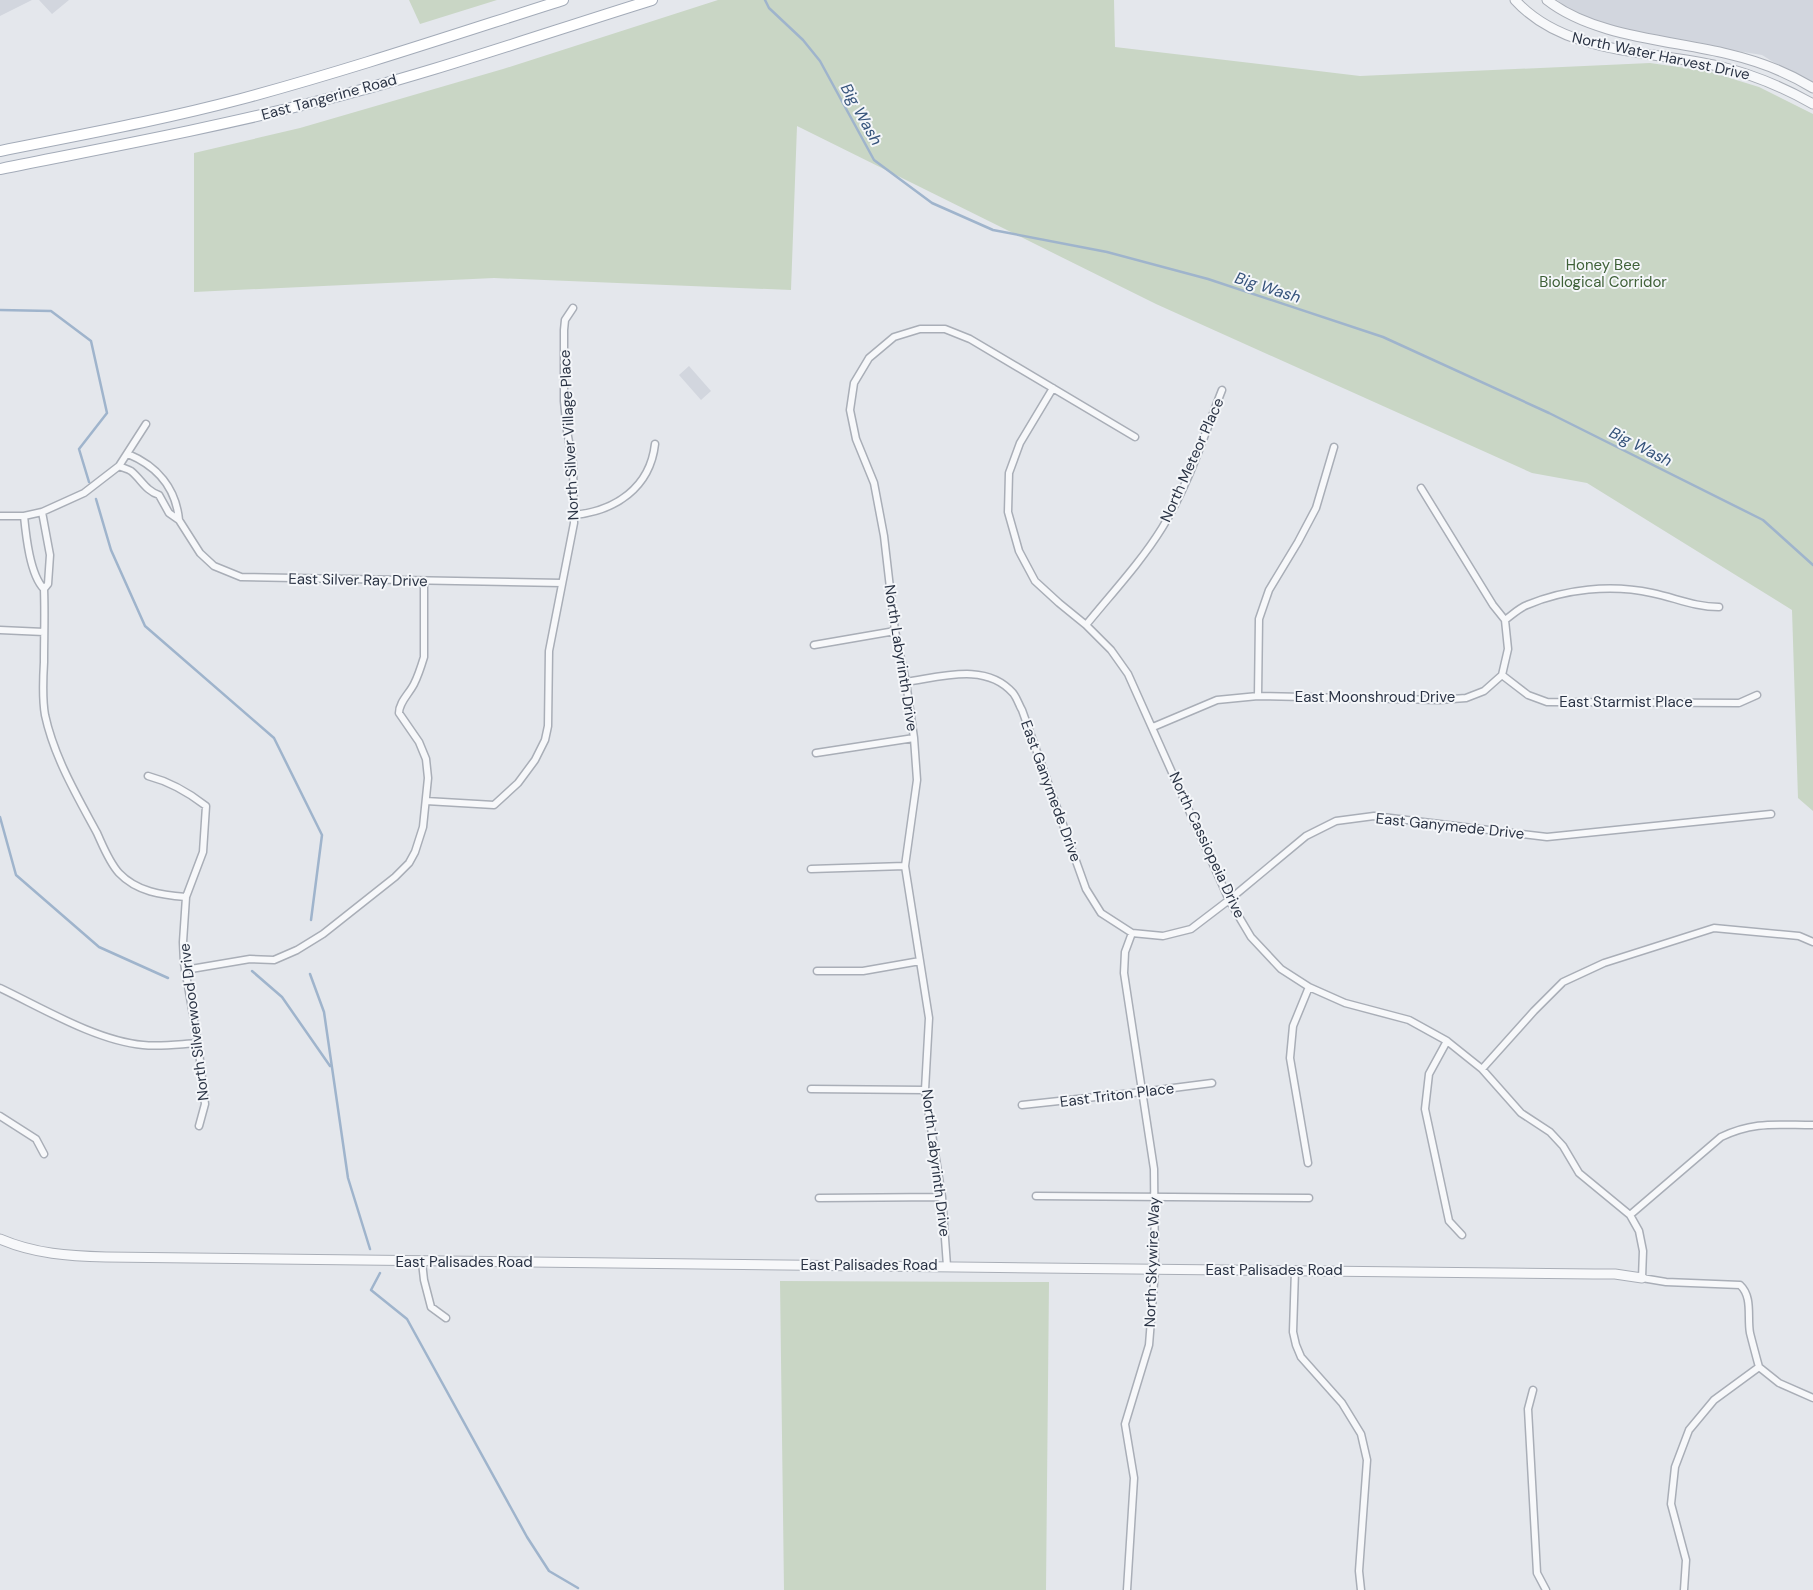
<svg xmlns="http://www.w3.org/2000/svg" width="1813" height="1590" font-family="'DM Sans',sans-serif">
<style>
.built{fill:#d2d6de}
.green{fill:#c9d6c5}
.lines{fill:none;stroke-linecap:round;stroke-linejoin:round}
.stream{stroke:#9fb4cc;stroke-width:2.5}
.minor-casing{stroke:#a9aeb7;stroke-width:9}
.tertiary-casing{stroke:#a9aeb7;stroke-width:11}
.primary-casing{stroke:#a3abb8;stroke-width:12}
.minor{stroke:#f7f8fa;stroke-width:6}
.tertiary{stroke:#f7f8fa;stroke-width:9}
.primary{stroke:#fff;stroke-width:10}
.labels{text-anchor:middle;stroke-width:4;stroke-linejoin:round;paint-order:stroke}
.street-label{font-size:15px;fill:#2b3445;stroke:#f4f6f9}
.park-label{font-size:15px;fill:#3f6138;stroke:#f4f6f9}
.water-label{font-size:16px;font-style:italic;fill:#34527a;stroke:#f4f6f9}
</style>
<rect width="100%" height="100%" fill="#e4e7ec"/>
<!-- built -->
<path class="built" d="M0 0H32L0 16Z
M39 0H69L52 14Z
M1557 0H1813V87L1762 55 1655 38 1575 14Z
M689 366 711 391 701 400 679 375Z"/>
<!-- green -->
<path class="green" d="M409 0H497L420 24Z
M718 0H1114L1115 47 1360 76 1650 63 1707 71 1759 87 1813 114V811L1798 798 1792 610 1587 483 1532 473 1156 304 797 126 791 290 494 278 194 292V153L300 128 503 69Z
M780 1281 1049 1282 1046 1590H784Z"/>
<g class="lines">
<!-- stream -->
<path class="stream" d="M765 0 769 8 803 40 820 61 874 160 932 203 993 230 1107 252 1208 279 1383 337 1549 413 1763 520 1813 565
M0 310 51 311 91 341 107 413 79 449 89 482
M96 499 111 550 145 626 274 738 322 835 311 920
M0 817 16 875 99 947 168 978
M252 971 282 997 330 1066
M310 974 324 1012 348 1178 370 1249
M380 1273 371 1290 407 1319 527 1537 549 1571 578 1588"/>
<!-- minor casing -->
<g class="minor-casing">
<path id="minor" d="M1053 388 1020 443 1009 473 1008 512 1019 551 1035 581 1059 603 1086 625 1111 650 1128 674 1229 900 1251 937 1281 969 1309 987 1345 1003 1409 1020 1447 1041 1482 1069 1521 1113 1550 1132 1563 1146 1579 1173 1630 1215 1639 1231 1643 1251 1642 1278 1666 1282 1740 1285C1753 1297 1747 1317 1750 1333 1753 1345 1756 1356 1759 1367
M128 454C157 466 176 488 179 520
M119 466C123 468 128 469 131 471 141 479 146 491 159 495L169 513 179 520 200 553 214 566 241 577 562 583
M42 512 50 555 48 584 44 589C45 613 44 638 44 662 43 679 42 698 45 715 54 757 77 796 97 833 103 846 109 862 119 873 137 892 162 895 186 897
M574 515C615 511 650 488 655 444
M0 516H24L42 512 84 493 119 466 146 424
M24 516C26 536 30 575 44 589
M1505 620C1512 615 1519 608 1527 605 1565 589 1611 584 1652 593 1676 598 1695 607 1719 607
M1086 625C1112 593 1141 562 1162 528 1188 486 1204 436 1222 390
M0 630 44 632
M814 645 895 631
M1502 675 1528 695 1547 702 1739 703 1757 695
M906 682C941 677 986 662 1013 693 1017 698 1019 705 1022 710L1086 889 1101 913 1132 933 1163 936 1191 929 1229 900 1306 836 1336 821 1374 816 1547 837 1771 814
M1258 696 1259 619 1269 590 1298 542 1316 508 1334 447
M1153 727 1217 700 1258 696 1439 700 1466 698 1484 691 1502 675 1508 649 1505 620 1493 605 1421 488
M816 753 914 738
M148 776C171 782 188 792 206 806L203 852 186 897 183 942 184 963 198 1043 205 1104 199 1126
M426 801 494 805 518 783 535 760 545 740 548 726 549 651 574 523 573 463 567 431 564 401V330L565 320 573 308
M811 869 905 866
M185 970 250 959 274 960 297 950 323 934 395 877 409 863 415 852 423 827 428 778 426 759 419 742 399 713C399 702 409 694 414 684 418 676 421 667 424 657V581
M817 971H863L920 961
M0 988C42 1008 97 1041 143 1045 161 1047 180 1044 198 1043
M1447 1041 1429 1074 1425 1109 1449 1221 1462 1235
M1482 1069 1534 1011 1563 982 1604 963 1714 928 1799 936 1813 942
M811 1089 925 1090
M1022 1105 1142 1092 1212 1083
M0 1116 36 1139 44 1154
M1308 1163 1290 1058 1293 1026 1309 987
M1036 1196 1309 1198
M819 1198 942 1197
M1630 1215 1721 1137C1754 1121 1777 1125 1813 1125
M422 1262 424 1280 431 1307 446 1318
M947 1266 942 1197 925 1090 929 1018 905 866 917 780 914 738 906 682 895 631 884 536 874 483 856 439 850 410 854 383 869 358 894 337 920 329H945L970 339 1135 437
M1295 1270 1293 1332 1296 1345 1301 1357 1342 1403 1361 1434 1367 1460 1359 1571 1361 1590
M1759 1367 1779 1383 1813 1398
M1533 1390 1528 1409 1537 1573 1546 1590
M1127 1590 1134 1478 1125 1424 1149 1345 1155 1270 1154 1169 1124 973 1125 952 1132 933
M1684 1590 1686 1560 1671 1504 1675 1467 1689 1430 1714 1400 1759 1367"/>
</g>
<!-- tertiary casing -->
<g class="tertiary-casing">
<path id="tertiary" d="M1515 0C1565 55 1650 50 1718 66 1752 74 1783 87 1813 104
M1547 0C1594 37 1671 40 1728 54 1758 61 1787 72 1813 88
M0 1239C35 1254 69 1256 106 1257 602 1264 1098 1268 1594 1274H1615L1642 1278"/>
</g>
<!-- primary casing -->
<g class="primary-casing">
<path id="primary" d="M0 151C80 135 162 120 241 99 349 70 456 34 563 0
M0 169C104 148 208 129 311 103 426 75 539 35 652 0"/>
</g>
<!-- minor -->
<use href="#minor" class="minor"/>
<!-- tertiary -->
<use href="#tertiary" class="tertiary"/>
<!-- primary -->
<use href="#primary" class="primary"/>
</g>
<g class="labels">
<!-- street labels -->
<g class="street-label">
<text transform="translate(1661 56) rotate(12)" y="5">North Water Harvest Drive</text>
<text transform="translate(329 97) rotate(-15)" y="5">East Tangerine Road</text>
<text transform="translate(569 435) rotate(-93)" y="5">North Silver Village Place</text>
<text transform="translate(1192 460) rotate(-66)" y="5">North Meteor Place</text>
<text transform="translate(358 580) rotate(1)" y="5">East Silver Ray Drive</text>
<text transform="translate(901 658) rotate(81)" y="5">North Labyrinth Drive</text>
<text x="1375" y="702">East Moonshroud Drive</text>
<text x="1626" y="707">East Starmist Place</text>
<text transform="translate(1051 791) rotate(70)" y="5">East Ganymede Drive</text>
<text transform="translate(1450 826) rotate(6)" y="5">East Ganymede Drive</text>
<text transform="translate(1207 845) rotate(65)" y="5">North Cassiopeia Drive</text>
<text transform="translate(194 1022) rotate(-97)" y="5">North Silverwood Drive</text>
<text transform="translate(1117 1095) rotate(-7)" y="5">East Triton Place</text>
<text transform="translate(936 1163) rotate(83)" y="5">North Labyrinth Drive</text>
<text x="464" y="1267">East Palisades Road</text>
<text transform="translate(1152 1262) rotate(-88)" y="5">North Skywire Way</text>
<text x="869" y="1270">East Palisades Road</text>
<text x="1274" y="1275">East Palisades Road</text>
</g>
<!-- park labels -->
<g class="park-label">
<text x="1603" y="270">Honey Bee<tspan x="1603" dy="17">Biological Corridor</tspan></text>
</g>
<!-- water labels -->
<g class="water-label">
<text transform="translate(862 114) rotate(61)" y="6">Big Wash</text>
<text transform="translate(1268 287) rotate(18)" y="6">Big Wash</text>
<text transform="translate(1641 446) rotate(27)" y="6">Big Wash</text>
</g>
</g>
</svg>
